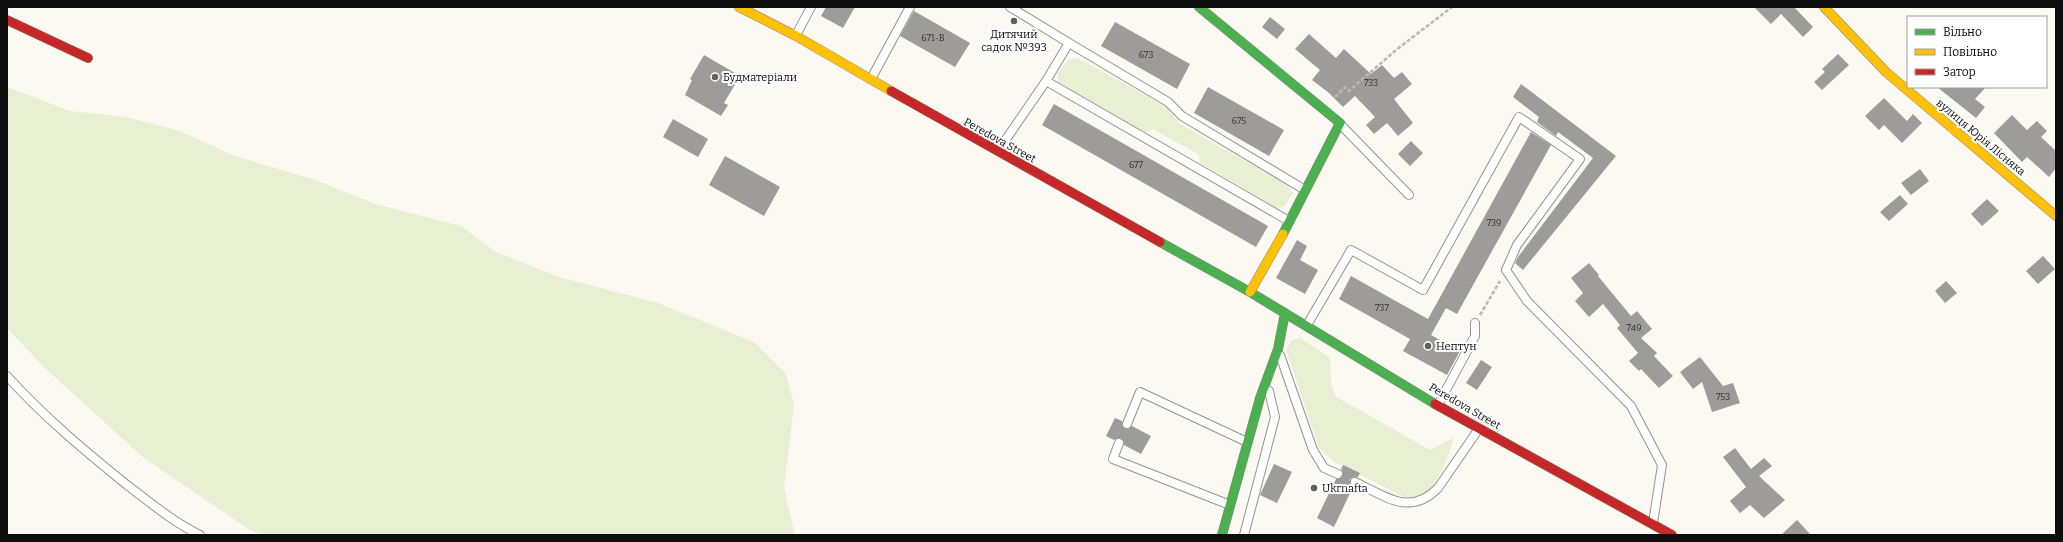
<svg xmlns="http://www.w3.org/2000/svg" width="2063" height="542" font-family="Bitter,serif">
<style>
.green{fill:#e7f0d2}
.building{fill:#9e9c98}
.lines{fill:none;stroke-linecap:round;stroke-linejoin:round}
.lane-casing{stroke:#949390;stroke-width:10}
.fast-casing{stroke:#8b8a87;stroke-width:10}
.slow-casing{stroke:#8b8a87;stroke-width:10}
.jam-casing{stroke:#8b8a87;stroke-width:10}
.path{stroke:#b8b8b6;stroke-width:2.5;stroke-dasharray:4 2;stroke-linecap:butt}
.lane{stroke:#fefefd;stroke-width:8}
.fast{stroke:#4caf50;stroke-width:9}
.slow{stroke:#ffc107;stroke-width:9}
.jam{stroke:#c62828;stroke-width:9}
.poi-dot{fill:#60605d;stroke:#fff;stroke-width:1.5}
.labels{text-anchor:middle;stroke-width:4;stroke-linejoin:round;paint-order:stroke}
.number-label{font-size:9px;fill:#313130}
.poi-label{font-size:11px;fill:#0d0d0d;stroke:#fff;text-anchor:start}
.street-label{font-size:11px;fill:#0d0d0d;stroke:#fff}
</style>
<rect width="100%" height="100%" fill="#fbf9f2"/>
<!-- green -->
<path class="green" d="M1078 58 1166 107 1180 124 1288 185 1293 193 1284 207 1276 208 1200 163 1198 154 1153 129 1145 133 1058 82V73L1068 60Z
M7 87 70 111 126 117 180 131 232 155 315 180 375 204 461 226 496 252 559 277 658 303 754 342 786 374 794 405 784 488 795 535H263L250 530 144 458 45 368 7 328Z
M1300 338 1330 358 1331 383 1335 396 1430 450 1453 438C1451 452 1438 483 1426 493 1418 498 1410 498 1402 496L1333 461 1319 448 1286 350 1292 340Z"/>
<!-- building -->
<path class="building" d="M826 7H855L843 28 821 16Z
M1754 7H1794L1813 27 1803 37 1781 14 1771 24Z
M914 11 970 43 955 67 900 36Z
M1270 17 1285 29 1277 39 1262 27Z
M1115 22 1190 64 1177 89 1101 46Z
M1309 34 1336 58 1344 49 1371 74 1382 65 1394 78 1402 72 1412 84 1394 99 1413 123 1398 136 1387 123 1374 134 1366 125 1375 117 1355 96 1343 107 1329 93 1312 80 1320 70 1295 49Z
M1838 54 1849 65 1822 90 1814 82 1825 72 1822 69Z
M704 55 740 76 724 103 728 105 721 116 685 95 692 80 690 79Z
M1521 84 1616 156 1523 270 1515 263 1518 257 1593 158 1558 132 1556 136 1537 122 1539 117 1513 97Z
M1208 87 1284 130 1269 156 1194 113Z
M1937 87H1986L1975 99 1985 107 1976 118Z
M1884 98 1907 121 1913 114 1922 123 1902 143 1884 125 1879 130 1865 116Z
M1054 104 1268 226 1256 247 1042 125Z
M2012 115 2027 130 2037 121 2047 131 2041 137 2056 151V168L2049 177 2027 157 2022 162 1994 133Z
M673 119 708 139 698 157 663 137Z
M1531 132 1551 145 1457 314 1446 308 1431 335 1460 351 1447 375 1403 351 1410 339 1339 299 1351 276 1428 319Z
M1411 141 1423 153 1410 166 1398 154Z
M725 156 780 187 764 216 709 185Z
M1920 169 1929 181 1911 195 1901 183Z
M1900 195 1908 204 1889 221 1880 212Z
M1987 199 1999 211 1982 226 1971 214Z
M1297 240 1307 246 1300 260 1318 270 1305 294 1276 278Z
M2043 256 2055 269 2038 284 2026 271Z
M1589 263 1599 275 1598 276 1631 316 1637 311 1652 329 1641 338 1657 353 1654 356 1673 376 1659 388 1641 369 1639 371 1629 361 1638 353 1617 328 1620 325 1603 304 1589 317 1575 301 1583 293 1571 278Z
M1946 281 1957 293 1945 303 1935 291Z
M1700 357 1723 386 1733 383 1740 403 1712 412 1702 382 1693 389 1680 372Z
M1481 360 1492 367 1477 390 1466 383Z
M1115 418 1122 421V425L1125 429H1128L1132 426 1151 436 1141 454 1124 445 1121 438 1114 440 1106 436Z
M1735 448 1751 469 1764 458 1772 466 1759 476 1785 500 1764 518 1750 505 1740 513 1730 501 1746 487 1723 457Z
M1274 464 1292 472 1277 503 1260 495Z
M1343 465 1360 473 1358 477H1354L1350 479V485L1353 487 1334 527 1317 518 1336 479 1343 476V473L1341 469Z
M1797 520 1811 535H1781Z"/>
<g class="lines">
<!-- lane casing -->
<g class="lane-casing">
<path id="lane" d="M1010 7 1069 43
M796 35 811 7
M871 79 910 7
M1046 81 1289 221
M1340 124 1409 195
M998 151 1046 81 1069 43 1168 102 1182 116 1305 190
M1307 325 1351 250 1423 290 1519 117 1580 159 1517 245 1506 270 1527 301 1631 406 1662 465 1653 523
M1280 355 1313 450 1324 468 1338 474
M7 376C44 417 85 451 127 485 151 503 173 522 200 535
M1438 405 1475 336V323
M1127 424 1140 392 1247 442
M1119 443 1113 459 1230 505
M1355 482C1385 496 1410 517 1438 488L1478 430
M1244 535 1275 417 1269 391"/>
</g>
<!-- fast casing -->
<g class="fast-casing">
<path id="fast" d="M1199 7 1340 123 1283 234
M1160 242 1250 292 1435 404
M1222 535 1260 398 1278 349 1285 313"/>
</g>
<!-- slow casing -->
<g class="slow-casing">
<path id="slow" d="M739 7 796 36 891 91
M1824 7 1886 72 2056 216
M1250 292 1283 234"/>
</g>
<!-- jam casing -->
<g class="jam-casing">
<path id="jam" d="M7 20 88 58
M891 91 1160 242
M1435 404 1672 535"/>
</g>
<!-- path -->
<path class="path" d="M1335 97 1345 87 1349 91 1396 50 1452 7
M1480 315 1500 281"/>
<!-- lane -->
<use href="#lane" class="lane"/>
<!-- fast -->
<use href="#fast" class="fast"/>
<!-- slow -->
<use href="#slow" class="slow"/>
<!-- jam -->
<use href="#jam" class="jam"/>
</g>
<!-- markers -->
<g class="poi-dot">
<circle cx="1014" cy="21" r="4"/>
<circle cx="715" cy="77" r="4"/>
<circle cx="1428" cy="346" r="4"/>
<circle cx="1314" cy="488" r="4"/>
</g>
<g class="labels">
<!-- number labels -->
<g class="number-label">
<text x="933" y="41">671-В</text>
<text x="1146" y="58">673</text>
<text x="1371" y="86">733</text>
<text x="1239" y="124">675</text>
<text x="1136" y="168">677</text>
<text x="1494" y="226">739</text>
<text x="1382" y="311">737</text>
<text x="1634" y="331">749</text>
<text x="1723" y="400">753</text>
</g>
<!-- poi labels -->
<g class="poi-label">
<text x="1014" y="38" text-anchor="middle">Дитячий<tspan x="1014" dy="13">садок №393</tspan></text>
<text x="723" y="81">Будматеріали</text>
<text x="1436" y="350">Нептун</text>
<text x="1322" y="492">Ukrnafta</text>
</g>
<!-- street labels -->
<g class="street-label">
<text transform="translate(1981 137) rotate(40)" y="4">вулиця Юрія Лісняка</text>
<text transform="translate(1000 140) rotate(29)" y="4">Peredova Street</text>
<text transform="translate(1465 406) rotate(30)" y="4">Peredova Street</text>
</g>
</g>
<!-- border -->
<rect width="2063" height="542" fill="none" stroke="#0d0d0d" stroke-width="16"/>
<!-- legend -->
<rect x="1907" y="16" width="140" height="72" fill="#ffffff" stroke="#9e9e9e"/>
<rect x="1915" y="29" width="20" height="6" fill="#4caf50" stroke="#9e9e9e"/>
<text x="1943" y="36" font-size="12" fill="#0d0d0d">Вільно</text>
<rect x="1915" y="49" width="20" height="6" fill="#ffc107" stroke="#9e9e9e"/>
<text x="1943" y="56" font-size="12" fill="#0d0d0d">Повільно</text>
<rect x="1915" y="69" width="20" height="6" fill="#c62828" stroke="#9e9e9e"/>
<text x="1943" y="76" font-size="12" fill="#0d0d0d">Затор</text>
</svg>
